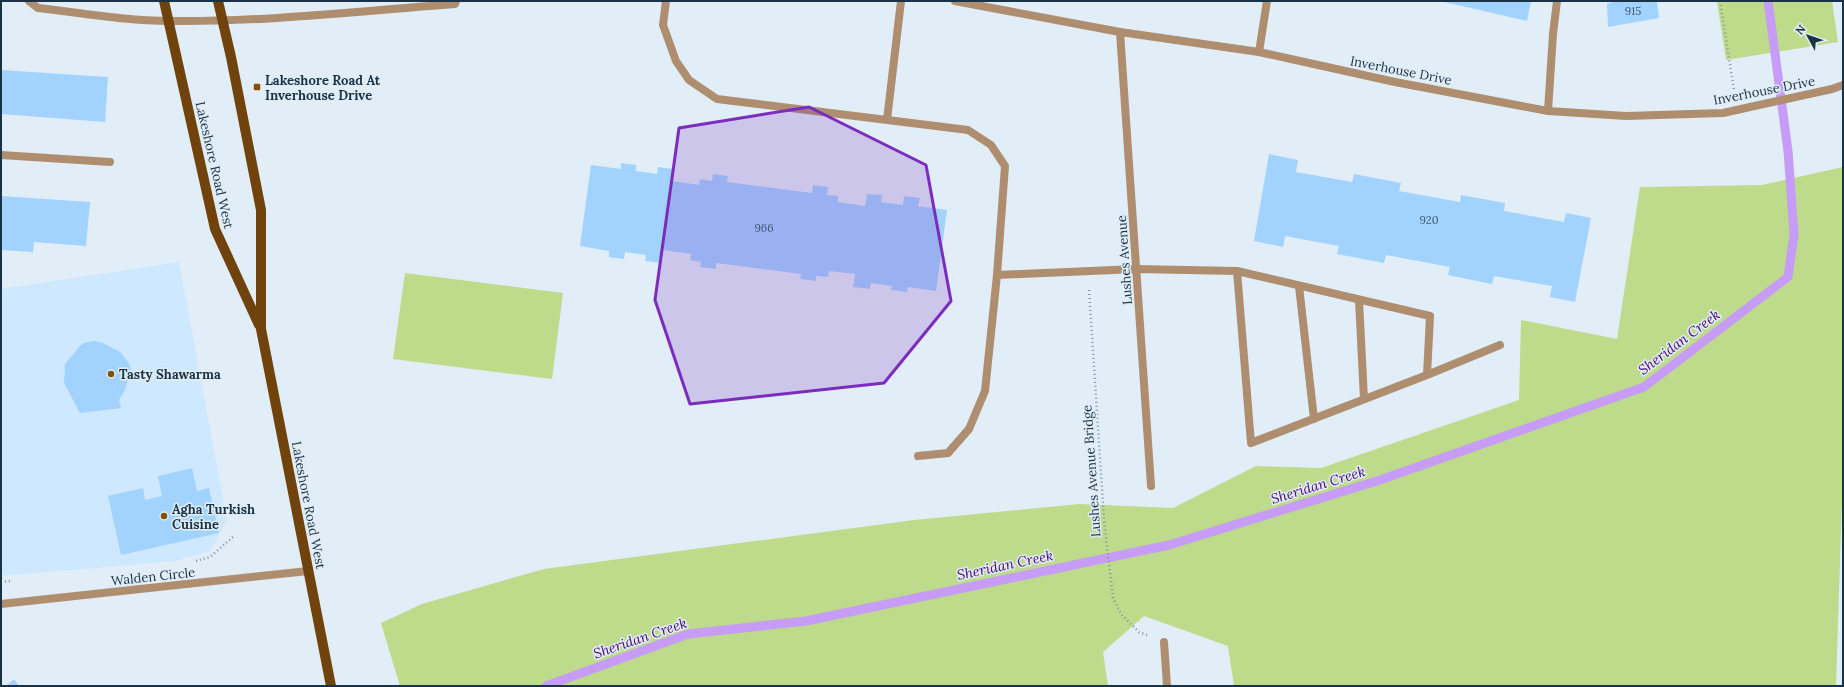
<svg xmlns="http://www.w3.org/2000/svg" width="1844" height="687" font-family="Lora,serif">
<style>
.built{fill:#cee8ff}
.green{fill:#bddb8a}
.lines{fill:none;stroke-linecap:round;stroke-linejoin:round}
.stream{stroke:#c79cf6;stroke-width:9}
.building{fill:#a2d3fe}
.path{stroke:#8295a3;stroke-width:2.5;stroke-dasharray:1 3;stroke-linecap:butt}
.lane{stroke:#ae8e6e;stroke-width:8}
.street{stroke:#ae8e6e;stroke-width:8}
.primary{stroke:#70430c;stroke-width:10}
.marked{fill:#7b2cbf;fill-opacity:0.2;stroke:#7b2cbf;stroke-width:3;stroke-linejoin:round}
.poi-dot{fill:#864e00;stroke:#e1edf7;stroke-width:1.5}
.labels{text-anchor:middle;stroke-width:3;stroke-linejoin:round;paint-order:stroke}
.number-label{font-size:11px;fill:#3b5a74}
.street-label{font-size:13px;fill:#193246;stroke:#e1edf7}
.poi-label{font-size:13px;font-weight:bold;fill:#193246;stroke:#e1edf7;text-anchor:start}
.water-label{font-size:14px;font-style:italic;fill:#490874;stroke:#e1edf7}
</style>
<rect width="100%" height="100%" fill="#e1edf7"/>
<!-- built -->
<path class="built" d="M179 262 227 520 210 551 175 561 1 576V289Z"/>
<!-- green -->
<path class="green" d="M1717 1H1832L1838 42 1726 60Z
M1843 167V467L1836 686H1234L1228 646 1144 616 1103 652 1108 686H400L381 623 422 604 544 569 914 520 1080 504 1173 508 1256 466 1321 468 1519 400 1521 320 1617 339 1640 187 1762 185Z
M405 273 563 293 552 379 393 359Z"/>
<g class="lines">
<!-- stream -->
<path class="stream" d="M546 686 688 634 806 621 1169 545 1380 480 1644 387 1788 277 1794 234 1788 151 1768 1"/>
</g>
<!-- building -->
<path class="building" d="M1440 1H1531L1527 21Z
M1615 1H1657L1659 18 1608 27 1607 4Z
M1 70 108 77 105 122 1 114Z
M1269 154 1298 160 1296 172 1352 182 1354 174 1401 183 1399 191 1460 202 1461 195 1505 203 1504 211 1564 222 1566 213 1591 218 1575 302 1550 297 1552 286 1494 276 1492 284 1448 275 1450 267 1386 255 1384 263 1337 254 1339 246 1285 236 1283 247 1254 241Z
M621 163 636 165V171L657 174 658 167 673 169 672 181 699 185 700 179 712 181 713 174 728 176 727 182 812 193 813 185 828 187 827 195 838 196V202L865 206 867 194 882 195 881 202 903 205 904 196 920 198 918 206 947 210 936 291 908 287 907 292 891 290 892 286 871 283 870 289 853 287 855 274 829 271 828 277 816 276V281L800 279 801 274 716 263V269L700 267 701 262 690 260 691 254 663 250 661 263 645 261 646 255 625 252 624 259 609 257V251L580 246 591 165 621 169Z
M1 196 90 202 86 246 34 242 33 252 1 250Z
M94 341 103 343 120 352 129 363 131 370 125 390 119 400 121 408 80 413 64 383 65 364 79 347 84 343Z
M192 468 197 491 209 488 219 533 121 555 108 496 143 488 145 500 162 496 158 476Z
M14 679 19 686H6Z"/>
<g class="lines">
<!-- path -->
<path class="path" d="M1720 1 1734 90
M1089 290 1104 519 1113 598 1121 614 1139 632 1147 635
M196 561 210 557 233 537
M1 582 10 581"/>
<!-- lane -->
<path class="lane" d="M666 1 663 25 676 61 689 80 717 99 968 130 991 145 1005 166 997 275 985 391 969 429 948 453 918 456
M1259 52 1267 1
M1548 111 1553 34 1557 1
M887 120 901 1
M1 155 110 162
M997 275 1136 269 1237 271 1430 316 1427 375 1251 443 1237 271
M1299 286 1314 419
M1359 300 1364 399
M1427 375 1500 345"/>
<!-- street -->
<path class="street" d="M29 1 38 8C82 13 126 21 170 21 265 22 360 11 455 4L456 1
M955 1 1120 32 1259 52 1395 82 1548 111 1626 116 1723 113 1832 89 1843 85
M1120 32 1151 486
M1 604 308 571
M1164 642 1167 686"/>
<!-- primary -->
<path class="primary" d="M164 1 215 229 259 325
M218 1 231 57 261 210V329L331 686"/>
</g>
<!-- marked area -->
<path class="marked" d="M809 107 926 165 951 301 884 383 690 404 655 300 679 128Z"/>
<!-- markers -->
<g class="poi-dot">
<rect x="253" y="83" width="8" height="8" rx="2"/>
<circle cx="111" cy="374" r="4"/>
<circle cx="164" cy="516" r="4"/>
</g>
<g class="labels">
<!-- number labels -->
<g class="number-label">
<text x="1633" y="15">915</text>
<text x="1429" y="224">920</text>
<text x="764" y="232">966</text>
</g>
<!-- street labels -->
<g class="street-label">
<text transform="translate(1401 70) rotate(11)" y="5">Inverhouse Drive</text>
<text transform="translate(1764 90) rotate(-11)" y="5">Inverhouse Drive</text>
<text transform="translate(215 165) rotate(77)" y="5">Lakeshore Road West</text>
<text transform="translate(1124 260) rotate(-94)" y="5">Lushes Avenue</text>
<text transform="translate(1091 471) rotate(-94)" y="5">Lushes Avenue Bridge</text>
<text transform="translate(309 505) rotate(79)" y="5">Lakeshore Road West</text>
<text transform="translate(153 576) rotate(-6)" y="5">Walden Circle</text>
</g>
<!-- poi labels -->
<g class="poi-label">
<text x="265" y="85">Lakeshore Road At<tspan x="265" dy="15">Inverhouse Drive</tspan></text>
<text x="119" y="379">Tasty Shawarma</text>
<text x="172" y="514">Agha Turkish<tspan x="172" dy="15">Cuisine</tspan></text>
</g>
<!-- water labels -->
<g class="water-label">
<text transform="translate(1679 342) rotate(-37)" y="5">Sheridan Creek</text>
<text transform="translate(1318 485) rotate(-17)" y="5">Sheridan Creek</text>
<text transform="translate(1005 565) rotate(-12)" y="5">Sheridan Creek</text>
<text transform="translate(640 638) rotate(-19)" y="5">Sheridan Creek</text>
</g>
</g>
<!-- border -->
<rect width="1844" height="687" fill="none" stroke="#193246" stroke-width="4"/>
<!-- north arrow -->
<g transform="translate(1808 36) rotate(310)" stroke="#e1edf7" stroke-width="3" paint-order="stroke">
<path d="M0-3L7 15L0 10L-7 15Z" fill="#193246"/>
<text y="-6" font-size="11" font-weight="bold" text-anchor="middle" fill="#193246">N</text>
</g>
</svg>
